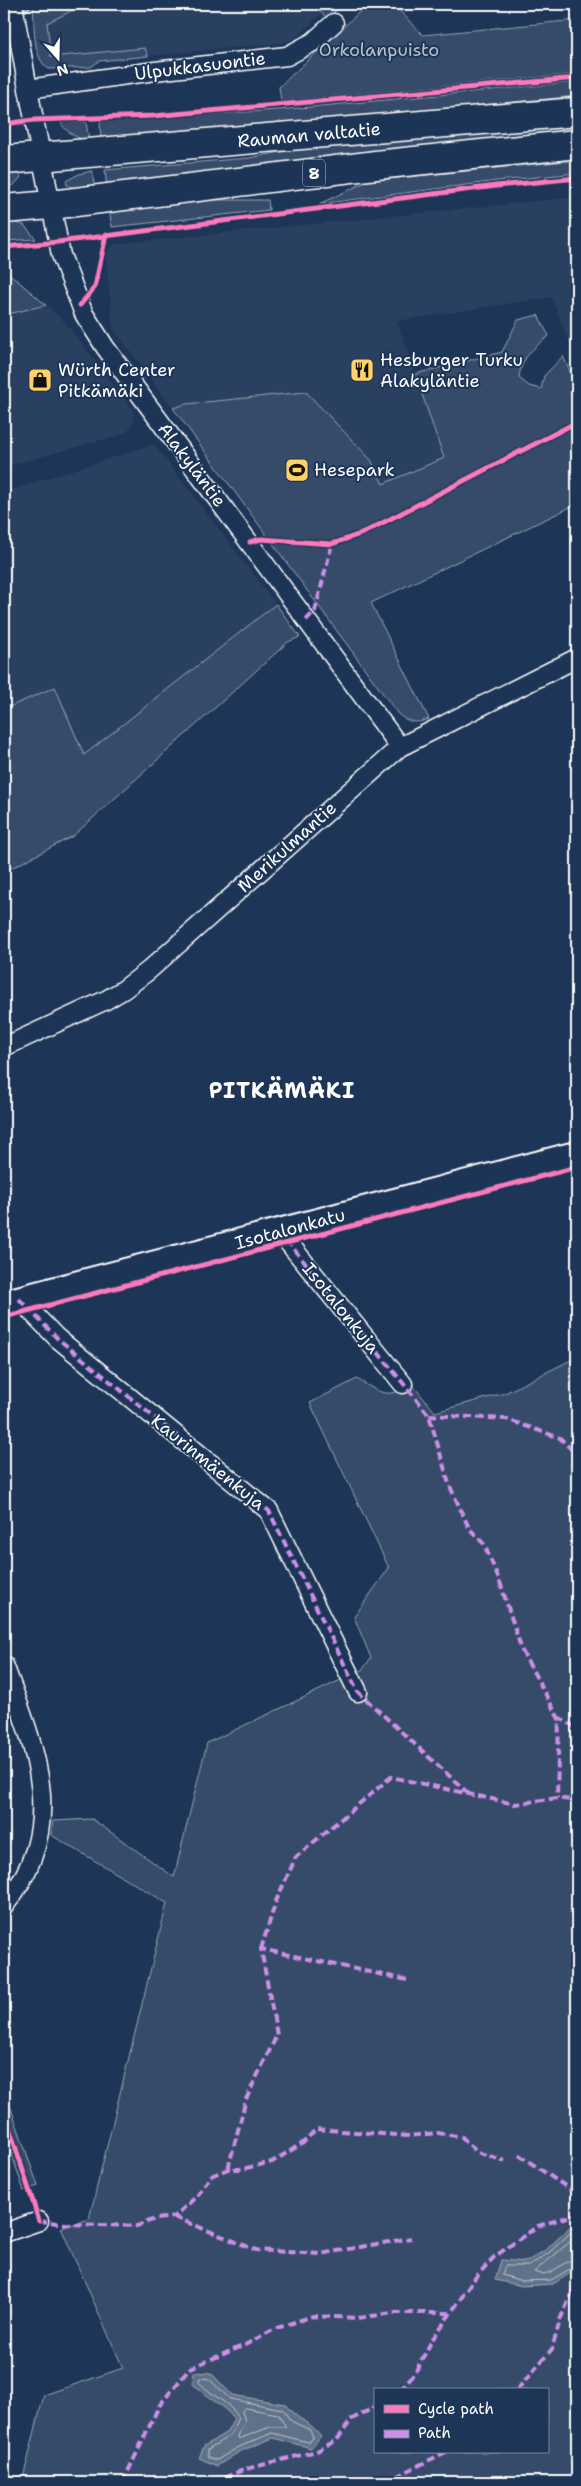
<svg xmlns="http://www.w3.org/2000/svg" width="581" height="2486" font-family="'Shantell Sans',sans-serif">
<style>
.built{fill:#2a4161}
.green{fill:#364b69;stroke:#9aa5b4;fill-rule:evenodd}
.water{fill:#617289;stroke:#a0aab8}
.lines{fill:none;stroke-linecap:round;stroke-linejoin:round}
.shore{stroke:#c0c7d0;stroke-width:1}
.stream{stroke:#a0aab8;stroke-width:5.5}
.street-casing{stroke:#fff;stroke-width:21}
.secondary-casing{stroke:#fff;stroke-width:29}
.highway-casing{stroke:#fff;stroke-width:31}
.street{stroke:#1d3557;stroke-width:18}
.secondary{stroke:#1d3557;stroke-width:25}
.highway{stroke:#1d3557;stroke-width:28}
.quiet{stroke:#ce8fe9;stroke-width:4;stroke-dasharray:8 4;stroke-linecap:butt}
.cycleway-casing{stroke:#1d3557;stroke-width:8}
.cycleway{stroke:#fd7abc;stroke-width:5}
.labels{text-anchor:middle;stroke-width:4;stroke-linejoin:round;paint-order:stroke}
.shield{fill:#1d3557;stroke:#bbc2cd;stroke-width:1}
.shield-label{font-size:16px;font-weight:bold;fill:#fff}
.park-label{font-size:18px;fill:#b9c0ca;stroke:#1d3557}
.street-label{font-size:18px;fill:#fff;stroke:#1d3557}
.poi-label{font-size:18px;fill:#fff;stroke:#1d3557;text-anchor:start}
.district-label{font-size:22px;font-weight:bold;letter-spacing:1px;fill:#fff;stroke:#1d3557}
</style>
<rect width="100%" height="100%" fill="#1d3557"/>
<filter id="ink" filterUnits="userSpaceOnUse"><feTurbulence type="fractalNoise" baseFrequency=".02" numOctaves="2"/><feDisplacementMap in="SourceGraphic" scale="10" xChannelSelector="R" yChannelSelector="G"/><feConvolveMatrix kernelMatrix="1 2 1 2 8 2 1 2 1" color-interpolation-filters="sRGB"/></filter>
<g filter="url(#ink)">
<!-- built -->
<path class="built" d="M81 4H332L296 38 282 43 55 65 43 61 37 50 35 28Z
M577 197V361L551 297 397 321 444 458 382 485 371 460 186 404 173 408 113 328 106 259 108 250 116 244Z
M46 305 65 322 133 410 134 421 127 432 120 435 4 467V315Z
M154 444 276 604 84 756 8 707 4 700V492Z"/>
<!-- green -->
<path class="green" d="M33 4H85L47 23 51 57 145 48 148 56 99 61 91 67 49 69C31 58 35 23 33 4Z
M312 4H344L327 18Z
M368 4H393L423 35 577 20V74L281 101 279 87Z
M577 82V96L101 141 100 121 279 110Z
M64 122H86L89 140C77 139 68 133 61 124Z
M577 123V134L107 189 105 170 249 158 319 145Z
M577 160V173L497 181 319 204 368 181Z
M4 170 18 173 21 177 14 185 4 188Z
M92 171 95 190 77 189 67 185 66 181 79 174Z
M187 200H268L269 210 112 227 109 209Z
M4 220 24 225 36 239 4 241Z
M4 269 46 305 4 315Z
M538 315 549 336C533 348 521 358 519 378L529 386 541 389 544 376 563 356 577 387V504L371 603 429 719C417 724 408 723 398 714L173 408 186 404 306 392 371 460 383 484 444 458 415 374 502 352 518 320Z
M276 604 300 637 288 642 73 836 4 872V700L9 707 55 687 84 755Z
M577 1357V2482H22L44 2395 123 2368 61 2228 89 2219 167 1903 51 1835 53 1821 92 1819 174 1877 207 1743 362 1670 371 1658 354 1617 389 1568 310 1403 357 1379C380 1393 388 1400 412 1384L435 1412 505 1393ZM375 2390H547V2452H375Z
M4 2088 38 2186 24 2191 4 2131Z"/>
<!-- water -->
<path class="water" d="M572 2225H577V2269L553 2284 522 2286 495 2280 501 2260 526 2262 547 2249Z
M194 2372 211 2373 232 2395 285 2404C297 2421 309 2420 321 2436L311 2448 273 2438 239 2452 217 2466 199 2458 204 2446 227 2432 234 2419C223 2404 206 2398 193 2384Z"/>
<g class="lines">
<!-- shore -->
<path class="shore" d="M577 2229 573 2230 550 2252 529 2266H505L502 2275 522 2281 551 2280 577 2265
M577 2236 534 2272C551 2280 561 2260 577 2259
M200 2378 209 2379 230 2399 282 2409 291 2421 310 2430 313 2437 308 2442 272 2433 237 2448 217 2460 208 2457V2449L231 2435 239 2418C230 2402 211 2396 199 2382Z
M245 2408 278 2414 286 2427H270L239 2439 238 2436 245 2421 242 2411Z"/>
<!-- stream -->
<path class="stream" d="M4 23 33 4"/>
<!-- street casing -->
<g class="street-casing">
<path id="street" d="M13 4 28 89 61 255 84 314 105 347 400 747
M28 89 155 71 287 56 313 42 334 23
M4 1047 106 1000 123 990 148 971 400 747 577 658
M279 1231 403 1384
M19 1299 57 1338 269 1511 358 1692
M4 1665C36 1750 69 1827 4 1906
M4 2233 39 2221"/>
</g>
<!-- secondary casing -->
<g class="secondary-casing">
<path id="secondary" d="M4 1303 577 1154"/>
</g>
<!-- highway casing -->
<g class="highway-casing">
<path id="highway" d="M4 160 577 112
M4 209 51 205 376 165 577 144"/>
</g>
<!-- street -->
<use href="#street" class="street"/>
<!-- secondary -->
<use href="#secondary" class="secondary"/>
<!-- highway -->
<use href="#highway" class="highway"/>
<!-- quiet -->
<path class="quiet" d="M306 620 315 611 332 544
M279 1231 429 1415 449 1484 469 1528 484 1544 500 1582 522 1651 559 1719 557 1798
M19 1299 57 1338 269 1511 358 1692 468 1793
M429 1415 506 1419 560 1438 577 1455
M558 1717 577 1728
M261 1949 276 1901 296 1857 391 1777 515 1804 557 1798 577 1801
M519 2155 577 2194
M228 2169 246 2099 277 2035 261 1949 407 1980
M174 2217 256 2250 320 2254 411 2238
M39 2221 66 2224 137 2226 155 2219 174 2217 197 2196 211 2176 228 2169H242L272 2162 303 2143 316 2129 409 2136 438 2133 462 2137 477 2152 505 2161
M401 2390 417 2369 432 2340 475 2278 494 2257 538 2226 577 2214
M517 2390 552 2349 560 2320 577 2281
M123 2482 159 2406 190 2368 245 2345 277 2328 313 2316 358 2318 393 2313H452
M213 2482 246 2469 317 2451 337 2440 352 2419 375 2407
M385 2482 446 2452"/>
<!-- cycleway casing -->
<g class="cycleway-casing">
<path id="cycleway" d="M4 124 34 120 153 116 577 78
M4 247 58 242 496 186 577 178
M80 305 95 287 106 235
M250 542 261 539 332 544 363 533 577 422
M4 1317 577 1167
M4 2111 39 2221"/>
</g>
<!-- cycleway -->
<use href="#cycleway" class="cycleway"/>
</g>
</g>
<!-- icons -->
<defs>
<g id="restaurant-square" transform="scale(1.25)"><rect x="-9" y="-9" width="18" height="18" rx="4" fill="#ffd166" stroke="#1d3557"/><path d="M-5-6h1v4h1v-4h1v4h1v-4h1v5L-1.5 .5V6h-2V.5L-5-1ZM5-6V6H3V1.5H1.5Q1.5-4 5-6Z" fill="#111"/></g>
<g id="shop-square" transform="scale(1.25)"><rect x="-9" y="-9" width="18" height="18" rx="4" fill="#ffd166" stroke="#1d3557"/><path d="M-5-2.5h2.3a2.7 3.5 0 0 1 5.4 0H5L5.5 6h-11ZM-1.5-2.5h3a1.5 2.3 0 0 0-3 0Z" fill="#111"/></g>
<g id="stadium-square" transform="scale(1.25)"><rect x="-9" y="-9" width="18" height="18" rx="4" fill="#ffd166" stroke="#1d3557"/><path d="M0-5a6.5 5 0 1 0 0 10a6.5 5 0 1 0 0-10ZM-3.5-1.8h7v3.6h-7Z" fill="#111"/></g>
</defs>
<g fill-rule="evenodd">
<use href="#restaurant-square" x="362" y="370"/>
<use href="#shop-square" x="40" y="380"/>
<use href="#stadium-square" x="297" y="470"/>
</g>
<g class="labels">
<!-- shield labels -->
<rect class="shield" x="303" y="159.5" width="22" height="27" rx="4"/>
<g class="shield-label">
<text x="314" y="179">8</text>
</g>
<!-- park labels -->
<g class="park-label">
<text x="379" y="56">Orkolanpuisto</text>
</g>
<!-- street labels -->
<g class="street-label">
<text transform="translate(200 66) rotate(-7)" y="6">Ulpukkasuontie</text>
<text transform="translate(309 135) rotate(-5)" y="6">Rauman valtatie</text>
<text transform="translate(192 465) rotate(53)" y="6">Alakyläntie</text>
<text transform="translate(287 847) rotate(-42)" y="6">Merikulmantie</text>
<text transform="translate(290 1229) rotate(-15)" y="6">Isotalonkatu</text>
<text transform="translate(341 1308) rotate(51)" y="6">Isotalonkuja</text>
<text transform="translate(208 1462) rotate(39)" y="6">Kaurinmäenkuja</text>
</g>
<!-- poi labels -->
<g class="poi-label">
<text x="380" y="366">Hesburger Turku<tspan x="380" dy="21">Alakyläntie</tspan></text>
<text x="58" y="376">Würth Center<tspan x="58" dy="21">Pitkämäki</tspan></text>
<text x="314" y="476">Hesepark</text>
</g>
<!-- district labels -->
<g class="district-label">
<text x="282" y="1098">PITKÄMÄKI</text>
</g>
</g>
<!-- margin -->
<rect width="581" height="2486" fill="none" stroke="#1d3557" stroke-width="20"/>
<rect x="10" y="10" width="561" height="2466" fill="none" stroke="#fff" stroke-width="2" filter="url(#ink)"/>
<!-- legend -->
<rect x="374" y="2388" width="175" height="65" fill="#1d3557" stroke="#77869a"/>
<rect x="384" y="2405" width="25" height="8" fill="#fd7abc" stroke="#77869a"/>
<text x="418" y="2414" font-size="15" fill="#ffffff">Cycle path</text>
<rect x="384" y="2430" width="25" height="8" fill="#ce8fe9" stroke="#77869a"/>
<text x="418" y="2438" font-size="15" fill="#ffffff">Path</text>
<!-- north arrow -->
<g transform="translate(58 58) rotate(160)" stroke="#1d3557" stroke-width="4" paint-order="stroke">
<path d="M0-4L9 19L0 12L-9 19Z" fill="#ffffff"/>
<text y="-8" font-size="14" font-weight="bold" text-anchor="middle" fill="#ffffff">N</text>
</g>
</svg>
